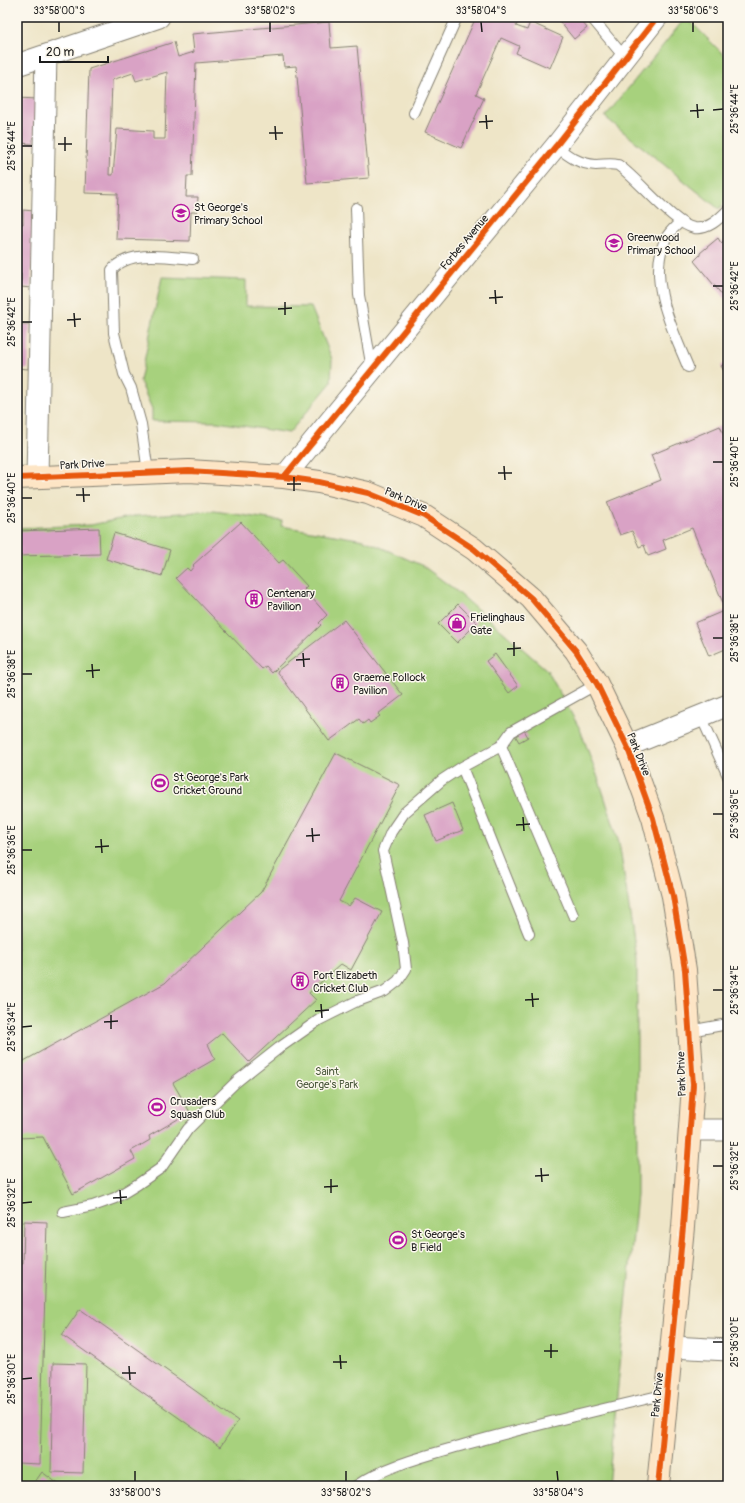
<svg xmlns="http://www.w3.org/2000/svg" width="745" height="1503" font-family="Pangolin,sans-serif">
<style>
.green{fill:#a7d17d;stroke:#62764c}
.building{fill:#d9a2c5;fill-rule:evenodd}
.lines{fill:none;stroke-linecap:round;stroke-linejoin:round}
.lane-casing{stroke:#858072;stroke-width:12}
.street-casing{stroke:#858072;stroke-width:23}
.secondary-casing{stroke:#858072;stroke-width:24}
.lane{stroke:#fff;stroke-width:10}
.street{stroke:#fff;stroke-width:21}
.secondary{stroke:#fde5c5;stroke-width:22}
.cycleway-casing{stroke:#fbf7ec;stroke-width:8}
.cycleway{stroke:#e8590c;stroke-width:6}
.ticks{fill:none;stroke:#1c1c1c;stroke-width:1.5}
.labels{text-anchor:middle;stroke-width:3;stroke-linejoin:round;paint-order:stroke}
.poi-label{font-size:11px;fill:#1c1c1c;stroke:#fbf7ec;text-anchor:start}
.street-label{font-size:11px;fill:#1c1c1c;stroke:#fbf7ec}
.park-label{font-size:11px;fill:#4d5b3e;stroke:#fbf7ec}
.neatline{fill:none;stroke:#1c1c1c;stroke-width:1.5}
.ticks-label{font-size:10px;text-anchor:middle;fill:#1c1c1c}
</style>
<rect width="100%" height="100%" fill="#fbf7ec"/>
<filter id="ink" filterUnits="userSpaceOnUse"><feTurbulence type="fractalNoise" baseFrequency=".025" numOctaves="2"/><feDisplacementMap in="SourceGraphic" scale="8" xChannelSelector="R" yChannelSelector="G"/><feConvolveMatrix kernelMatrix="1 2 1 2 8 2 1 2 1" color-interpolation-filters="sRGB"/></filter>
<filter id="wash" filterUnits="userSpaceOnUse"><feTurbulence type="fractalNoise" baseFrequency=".012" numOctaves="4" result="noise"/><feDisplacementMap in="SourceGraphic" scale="16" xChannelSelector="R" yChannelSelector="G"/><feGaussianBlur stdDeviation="0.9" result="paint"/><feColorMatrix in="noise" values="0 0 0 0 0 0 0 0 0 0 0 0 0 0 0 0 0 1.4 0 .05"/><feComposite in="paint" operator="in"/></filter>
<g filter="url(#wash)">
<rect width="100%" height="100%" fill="#eee5c7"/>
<!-- green -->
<path class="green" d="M686 17 728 59V198L719 209 605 117Z
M162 277 246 280V306L311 307 332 359 331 383 289 433 217 422 152 421V409L140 381Z
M214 511 282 521 281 526 364 540 423 566 454 589 547 670 580 729 601 786 619 842 637 960V1195L608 1486H17V528L91 525 134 516Z"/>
<g id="blocks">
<!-- building -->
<path class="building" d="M476 17H520L516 26 527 30 530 22 563 37 550 68 516 53 519 46 501 38 476 94 484 98 461 148 425 132Z
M556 17H578L587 28 574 39Z
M329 22 331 48 357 46 369 178 307 183 296 66 284 67 283 56 196 63 192 176H187L186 197H198L197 212H191L190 241 116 239 118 194 85 193 89 69 174 42 178 57 194 52 192 34ZM167 72 165 139H153V131L117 129 113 175H109L112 80 133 73 136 81Z
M17 98 38 99 36 144 17 143Z
M23 210 34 211 31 288 21 287V274H17V224H23Z
M718 238 721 243 728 238V302L694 261 700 255V253Z
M17 324H30L28 369 17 368Z
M728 362V378L721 366Z
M720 426 728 445V648L709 656 695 623 726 610 692 528 663 540 666 549 648 556 644 545 639 547 632 531 620 535 607 502 661 480 651 455Z
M241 522 279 563 283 560 307 586 304 589 327 615 319 623 321 625 272 673 266 666 262 669 176 578 187 568 190 571 194 566 193 565Z
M99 528 100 554 17 556V531Z
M114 533 170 550 162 576 106 559Z
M458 604 477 623 457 643 438 624Z
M344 620 403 695 378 714 380 716 370 723 368 720 363 724 359 719 329 741 277 671Z
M495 654 518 686 509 693 486 661Z
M524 730 528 737 519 742 515 735Z
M336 753 400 785 339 901 349 906 355 898 382 912 351 970 341 964 309 993 316 1000 249 1062 222 1033 208 1044 215 1059 173 1083 190 1112 149 1136 150 1140 131 1151 135 1159 73 1194 43 1137 17 1138V1062H22L165 983 261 892Z
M452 803 463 830 436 841 425 815Z
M24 1221 47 1222 40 1464 17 1463V1263H23Z
M80 1309 238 1421 220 1447 62 1335Z
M53 1363 86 1364 83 1473 51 1472Z
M42 1472 61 1486H32Z
M513 1482 547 1485V1486H513Z"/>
</g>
</g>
<g filter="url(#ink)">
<use href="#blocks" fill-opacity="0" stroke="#858072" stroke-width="1"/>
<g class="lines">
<!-- lane casing -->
<g class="lane-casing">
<path id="lane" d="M591 17 625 58
M414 113 457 17
M556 146C568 156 579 164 596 165 604 165 610 163 618 165 637 178 675 225 694 228 708 230 719 219 728 210
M356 208 359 295 372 369
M680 222C675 227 669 232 666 238 646 279 673 330 688 367
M148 472 141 424 131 388 124 374 114 333 112 270C128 249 170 257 193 259
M701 716 728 776
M501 746 573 915
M462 767 529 934
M689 1031 728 1024
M63 1212 93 1206 115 1198 138 1184 161 1168 188 1129 205 1112 236 1082 279 1048 319 1020 355 1002 385 991 398 981 406 969 403 943 383 851 391 832 404 813 442 780 462 767 501 746 511 732 597 684
M356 1486C385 1466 429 1455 463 1445 531 1426 598 1410 667 1394"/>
</g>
<!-- street casing -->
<g class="street-casing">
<path id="street" d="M17 65 159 17
M37 477 46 55
M284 477 556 146 657 17
M627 746 728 705
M690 1130H728
M672 1347 728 1350"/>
</g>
<!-- secondary casing -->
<g class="secondary-casing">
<path id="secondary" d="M17 478 189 471 284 477 319 482 368 493 424 516 474 549 531 598 576 651 597 684 627 746 653 818 673 896 685 970 693 1085 683 1227 658 1486"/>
</g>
<!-- lane -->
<use href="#lane" class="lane"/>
<!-- street -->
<use href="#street" class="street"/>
<!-- secondary -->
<use href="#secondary" class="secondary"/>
<!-- cycleway casing -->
<g class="cycleway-casing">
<path id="cycleway" d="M284 477 556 146 657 17
M17 478 189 471 284 477 319 482 368 493 424 516 474 549 531 598 576 651 597 684 627 746 653 818 673 896 685 970 693 1085 683 1227 658 1486"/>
</g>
<!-- cycleway -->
<use href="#cycleway" class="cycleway"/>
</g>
</g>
<!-- ticks -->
<path class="ticks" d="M59 22V32M270 22V32M481 22 482 32M693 22V32M697 104 698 118M713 110 723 109M690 111 704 110M486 115 487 129M479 122 493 121M275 126 276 140M269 133H283M65 137V151M58 144H72M22 146H32M713 286H723M495 290 496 304M489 298 503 297M285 302V315M278 309 292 308M74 313 75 327M67 320 81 319M22 322H32M713 462H723M504 466 505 480M498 473H512M294 477V491M287 484H301M83 488 84 502M76 495H90M22 498H32M713 638H723M514 642V656M507 649 521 648M303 653 304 667M296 660 310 659M92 664 93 678M86 671 100 670M22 674H32M713 814H723M523 817 524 831M516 825 530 824M312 828 313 842M306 836 320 835M101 839 102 853M95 847 109 846M22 850H32M713 990H723M532 993 533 1007M525 1000 539 999M321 1004 322 1018M315 1011 329 1010M111 1015V1029M104 1022 118 1021M22 1027 32 1026M713 1166H723M541 1168 542 1182M535 1176 549 1175M331 1179V1193M324 1187 338 1186M120 1190 121 1204M113 1198 127 1197M22 1203 32 1202M713 1342H723M551 1344V1358M544 1351H558M340 1355 341 1369M333 1362H347M129 1366 130 1380M122 1373H136M22 1379 32 1378M135 1471V1481M346 1471V1481M557 1471 558 1481"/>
<!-- icons -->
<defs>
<g id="school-ring" transform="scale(0.9)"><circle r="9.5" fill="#fbf7ec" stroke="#b5179e" stroke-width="1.5"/><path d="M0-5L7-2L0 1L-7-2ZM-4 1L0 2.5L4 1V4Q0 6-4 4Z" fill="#b5179e"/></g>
<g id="building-ring" transform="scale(0.9)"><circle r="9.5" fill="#fbf7ec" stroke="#b5179e" stroke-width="1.5"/><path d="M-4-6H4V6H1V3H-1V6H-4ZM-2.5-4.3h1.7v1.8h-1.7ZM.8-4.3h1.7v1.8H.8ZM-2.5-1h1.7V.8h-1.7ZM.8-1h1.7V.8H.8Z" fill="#b5179e"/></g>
<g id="shop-ring" transform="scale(0.9)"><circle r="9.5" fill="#fbf7ec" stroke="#b5179e" stroke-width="1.5"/><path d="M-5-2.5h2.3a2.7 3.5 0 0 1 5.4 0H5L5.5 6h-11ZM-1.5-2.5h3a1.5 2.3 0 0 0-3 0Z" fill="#b5179e"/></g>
<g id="stadium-ring" transform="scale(0.9)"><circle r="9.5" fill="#fbf7ec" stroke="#b5179e" stroke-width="1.5"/><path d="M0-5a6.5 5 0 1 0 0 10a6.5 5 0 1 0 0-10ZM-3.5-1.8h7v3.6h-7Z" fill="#b5179e"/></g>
</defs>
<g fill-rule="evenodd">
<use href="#school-ring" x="181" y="213"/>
<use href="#school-ring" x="614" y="243"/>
<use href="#building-ring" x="254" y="599"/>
<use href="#shop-ring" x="457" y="623"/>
<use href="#building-ring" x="340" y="683"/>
<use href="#stadium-ring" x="160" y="783"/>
<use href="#building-ring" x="300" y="981"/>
<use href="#stadium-ring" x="157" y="1107"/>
<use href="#stadium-ring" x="398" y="1240"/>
</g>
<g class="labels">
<!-- poi labels -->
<g class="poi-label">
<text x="194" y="211">St George's<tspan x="194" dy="13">Primary School</tspan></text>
<text x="627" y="241">Greenwood<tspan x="627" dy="13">Primary School</tspan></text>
<text x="267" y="597">Centenary<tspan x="267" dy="13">Pavilion</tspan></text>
<text x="470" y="621">Frielinghaus<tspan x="470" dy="13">Gate</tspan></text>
<text x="353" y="681">Graeme Pollock<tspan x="353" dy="13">Pavilion</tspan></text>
<text x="173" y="781">St George's Park<tspan x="173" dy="13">Cricket Ground</tspan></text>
<text x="313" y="979">Port Elizabeth<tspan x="313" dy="13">Cricket Club</tspan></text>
<text x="170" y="1105">Crusaders<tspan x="170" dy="13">Squash Club</tspan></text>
<text x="411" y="1238">St George's<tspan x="411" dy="13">B Field</tspan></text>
</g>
<!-- street labels -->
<g class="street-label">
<text transform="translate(464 242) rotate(-50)" y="4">Forbes Avenue</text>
<text transform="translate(82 464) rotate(-3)" y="4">Park Drive</text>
<text transform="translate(406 499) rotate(23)" y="4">Park Drive</text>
<text transform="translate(639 754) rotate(68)" y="4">Park Drive</text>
<text transform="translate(681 1074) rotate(-92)" y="4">Park Drive</text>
<text transform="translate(657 1395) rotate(-84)" y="4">Park Drive</text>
</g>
<!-- park labels -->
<g class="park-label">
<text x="327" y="1075">Saint<tspan x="327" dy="13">George's Park</tspan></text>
</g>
</g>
<!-- margin -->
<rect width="745" height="1503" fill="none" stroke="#fbf7ec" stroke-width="44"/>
<!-- scale -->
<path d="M40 56v6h68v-6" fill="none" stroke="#1c1c1c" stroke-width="2"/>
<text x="46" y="56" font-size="12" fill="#1c1c1c" stroke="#fbf7ec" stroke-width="3" paint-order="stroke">20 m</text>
<rect x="22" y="22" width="701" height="1459" class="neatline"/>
<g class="ticks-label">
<text x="59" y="14">33°58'00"S</text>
<text x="270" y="14">33°58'02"S</text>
<text x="481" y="14">33°58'04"S</text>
<text x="693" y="14">33°58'06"S</text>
<text transform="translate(734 109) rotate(-90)" y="4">25°36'44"E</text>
<text transform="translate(11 146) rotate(-90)" y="4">25°36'44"E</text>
<text transform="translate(734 286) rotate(-90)" y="4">25°36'42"E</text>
<text transform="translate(11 322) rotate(-90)" y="4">25°36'42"E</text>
<text transform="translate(734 462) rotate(-90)" y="4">25°36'40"E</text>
<text transform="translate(11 498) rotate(-90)" y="4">25°36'40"E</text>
<text transform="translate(734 638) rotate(-90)" y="4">25°36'38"E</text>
<text transform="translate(11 674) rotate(-90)" y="4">25°36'38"E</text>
<text transform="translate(734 814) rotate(-90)" y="4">25°36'36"E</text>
<text transform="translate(11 850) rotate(-90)" y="4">25°36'36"E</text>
<text transform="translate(734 990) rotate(-90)" y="4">25°36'34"E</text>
<text transform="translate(11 1027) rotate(-90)" y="4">25°36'34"E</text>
<text transform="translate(734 1166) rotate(-90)" y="4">25°36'32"E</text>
<text transform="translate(11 1203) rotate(-90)" y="4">25°36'32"E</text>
<text transform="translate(734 1342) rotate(-90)" y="4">25°36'30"E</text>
<text transform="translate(11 1379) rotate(-90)" y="4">25°36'30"E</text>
<text x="135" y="1496">33°58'00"S</text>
<text x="346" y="1496">33°58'02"S</text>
<text x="558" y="1496">33°58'04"S</text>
</g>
</svg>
